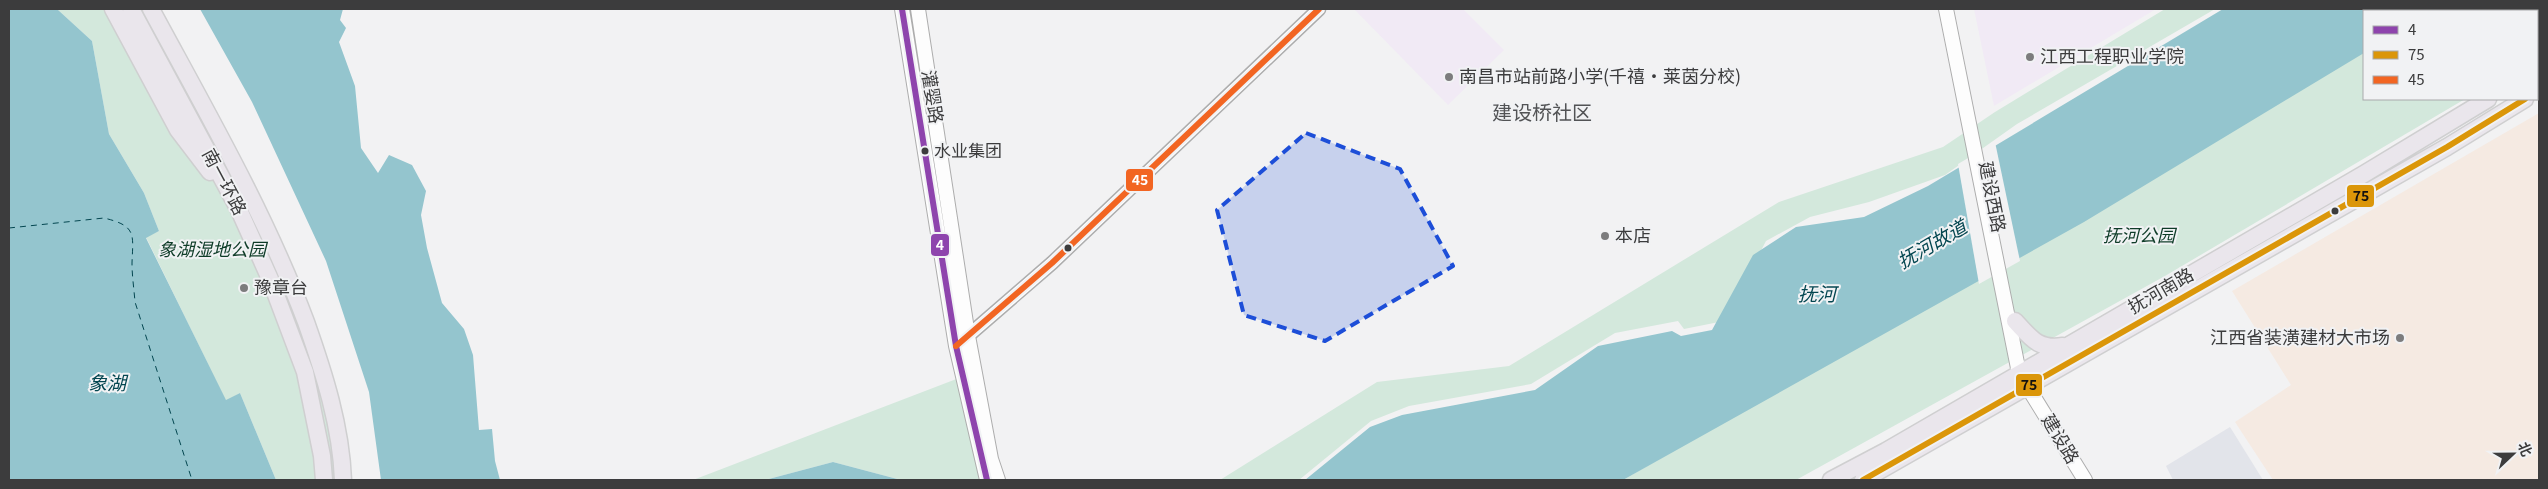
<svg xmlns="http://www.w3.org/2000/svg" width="2548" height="489" font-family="Georgia,'Noto Sans SC',serif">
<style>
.commercial{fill:#f5eae2}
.built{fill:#e2e4ea}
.education{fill:#f1eaf5}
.green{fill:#d3e8dc}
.water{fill:#94c5ce}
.pier{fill:#f2f2f3}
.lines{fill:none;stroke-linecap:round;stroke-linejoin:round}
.ferry{stroke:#034650;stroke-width:1;stroke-dasharray:6 5;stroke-linecap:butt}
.tertiary-casing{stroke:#adadad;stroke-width:15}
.secondary-casing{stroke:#adadad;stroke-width:16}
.trunk-casing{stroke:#cfcfd0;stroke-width:19}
.tertiary{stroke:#fdfdfd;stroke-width:12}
.secondary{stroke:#fdfdfd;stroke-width:14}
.trunk{stroke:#eae6ec;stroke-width:16}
.bus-1-casing{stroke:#f1f2f4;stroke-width:10}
.bus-2-casing{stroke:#f1f2f4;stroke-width:10}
.bus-3-casing{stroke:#f1f2f4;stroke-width:10}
.bus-1{stroke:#8e44ad;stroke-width:6}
.bus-2{stroke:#db9609;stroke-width:6}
.bus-3{stroke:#f26522;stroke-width:6}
.marked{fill:#1d4ed8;fill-opacity:0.2;stroke:#1d4ed8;stroke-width:4;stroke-dasharray:10 6;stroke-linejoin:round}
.poi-dot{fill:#7c7c7d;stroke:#f1f2f4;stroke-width:2}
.bus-dot{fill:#3c3c3d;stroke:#f1f2f4;stroke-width:2}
.labels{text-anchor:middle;stroke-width:4;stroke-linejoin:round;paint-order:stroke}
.bus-label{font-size:17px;fill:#3c3c3d;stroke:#f1f2f4;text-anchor:start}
.poi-label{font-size:18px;fill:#3c3c3d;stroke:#f1f2f4;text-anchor:start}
.street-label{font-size:18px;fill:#3c3c3d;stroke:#f1f2f4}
.park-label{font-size:18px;font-style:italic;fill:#0e3c28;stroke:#f1f2f4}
.water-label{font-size:19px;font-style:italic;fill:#034650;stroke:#f1f2f4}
.quarter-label{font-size:20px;fill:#525355;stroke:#f1f2f4}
.line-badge{stroke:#f1f2f4;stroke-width:2}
.badge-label{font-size:14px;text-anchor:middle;font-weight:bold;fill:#fff}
.pale-badge-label{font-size:14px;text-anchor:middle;font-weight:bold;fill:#111}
</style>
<rect width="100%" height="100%" fill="#f2f2f3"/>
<!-- commercial -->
<path class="commercial" d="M2539 113V480H2273L2235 422 2291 385 2232 291Z"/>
<!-- built -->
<path class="built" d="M2230 427 2263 480H2173L2166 466Z"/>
<!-- education -->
<path class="education" d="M1354 9H1463L1504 50 1448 105Z
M1974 9H2156L1994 106Z"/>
<!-- green -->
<path class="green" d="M57 9H146L285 277 333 436 335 480H276L240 393 226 401 146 237 159 231 144 193 109 134 92 41Z
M2165 9H2215L2017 124 1945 175 1869 202 1810 217 1766 241 1724 321 1684 329 1678 321 1615 333 1531 384 1409 406 1371 421 1299 480H1220L1377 382 1509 366 1779 202 1943 147 1995 112Z
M2435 9H2539V47L2537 49V11H2430Z
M2364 50V99H2465L2165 276 1796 480H1623Z
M959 378 983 480H901L833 462 765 480H693Z"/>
<!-- water -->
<path class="water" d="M9 9H57L92 41 109 134 144 193 159 231 146 238 226 400 240 393 276 480H9Z
M200 9H343L340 20 346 28 339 42 355 86 361 148 378 173 389 155 412 165 426 191 421 215 427 248 442 303 464 329 473 355 479 430 492 429 495 461 500 480H381L369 392 326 261 252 102Z
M2223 9H2437L2433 11H2364V53L2084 222 1623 480H1305L1370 427 1402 415 1535 390 1598 346 1672 331 1681 336 1712 330 1753 255 1796 227 1864 217 1928 186Z
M833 462 901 480H765Z"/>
<!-- pier -->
<path class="pier" d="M1995 142 2020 261 1979 284 1958 164Z"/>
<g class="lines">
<!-- ferry -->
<path class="ferry" d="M9 228 104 218C137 226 133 234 132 263 132 276 134 289 135 302L192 480"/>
<!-- tertiary casing -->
<g class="tertiary-casing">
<path id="tertiary" d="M962 341 1052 263 1319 9"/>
</g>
<!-- secondary casing -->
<g class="secondary-casing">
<path id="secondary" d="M902 9 956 346 987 480
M918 9 968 336 991 459 998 480
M1946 9 2019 373 2085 480"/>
</g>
<!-- trunk casing -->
<g class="trunk-casing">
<path id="trunk" d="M113 9 178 130 210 172
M131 9 239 210 270 279 305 372 322 456 324 480
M151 9C206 111 265 213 306 322 324 373 341 426 343 480
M2537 67 2539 65
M2537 91 2539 89
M2015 321C2031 338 2038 350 2063 346
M1831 480 1886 451 2364 174 2488 99
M1863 480 2447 147 2525 99"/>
</g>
<!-- tertiary -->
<use href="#tertiary" class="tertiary"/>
<!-- secondary -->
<use href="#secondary" class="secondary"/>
<!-- trunk -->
<use href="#trunk" class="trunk"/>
<!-- bus-1 casing -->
<g class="bus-1-casing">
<path id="bus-1" d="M902 9 956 346 987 480"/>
</g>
<!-- bus-2 casing -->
<g class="bus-2-casing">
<path id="bus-2" d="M1863 480 2447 147 2525 99"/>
</g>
<!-- bus-3 casing -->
<g class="bus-3-casing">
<path id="bus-3" d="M956 346 1052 263 1319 9"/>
</g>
<!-- bus-1 -->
<use href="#bus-1" class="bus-1"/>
<!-- bus-2 -->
<use href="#bus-2" class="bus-2"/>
<!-- bus-3 -->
<use href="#bus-3" class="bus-3"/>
</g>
<!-- marked area -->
<path class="marked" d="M1306 133 1400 169 1453 266 1325 341 1244 315 1217 210Z"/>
<!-- markers -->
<g class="poi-dot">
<circle cx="2030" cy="57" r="5"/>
<circle cx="1449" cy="77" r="5"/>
<circle cx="1605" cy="236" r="5"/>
<circle cx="244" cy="288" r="5"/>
<circle cx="2400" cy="338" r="5"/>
</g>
<g class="bus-dot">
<circle cx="925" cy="151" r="4.5"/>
<circle cx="2335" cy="211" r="4.5"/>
<circle cx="1068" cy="248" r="4.5"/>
</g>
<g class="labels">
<!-- bus labels -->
<g class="bus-label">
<text x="934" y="157">水业集团</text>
</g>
<!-- poi labels -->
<g class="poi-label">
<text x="2040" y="63">江西工程职业学院</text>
<text x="1459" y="83">南昌市站前路小学(千禧·莱茵分校)</text>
<text x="1615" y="242">本店</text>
<text x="254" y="294">豫章台</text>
<text x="2390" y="344" text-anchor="end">江西省装潢建材大市场</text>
</g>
<!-- street labels -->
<g class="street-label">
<text transform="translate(932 97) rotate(81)" y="6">灌婴路</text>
<text transform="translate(224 182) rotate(62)" y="6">南一环路</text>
<text transform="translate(1992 197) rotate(79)" y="6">建设西路</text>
<text transform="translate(2161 291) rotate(-30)" y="6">抚河南路</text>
<text transform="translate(2060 439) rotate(59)" y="6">建设路</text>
</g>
<!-- park labels -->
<g class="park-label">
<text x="2139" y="242">抚河公园</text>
<text x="212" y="256">象湖湿地公园</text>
</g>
<!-- water labels -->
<g class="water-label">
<text transform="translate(1932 244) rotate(-30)" y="7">抚河故道</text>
<text x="1817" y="301">抚河</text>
<text x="107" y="390">象湖</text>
</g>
<!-- quarter labels -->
<g class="quarter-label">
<text x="1542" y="120">建设桥社区</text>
</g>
</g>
<g class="line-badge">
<rect x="1125" y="168" width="29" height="24" rx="5" fill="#f26522"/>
<rect x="2346" y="184" width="29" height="24" rx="5" fill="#db9609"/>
<rect x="930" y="233" width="20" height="24" rx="5" fill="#8e44ad"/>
<rect x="2015" y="373" width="28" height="24" rx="5" fill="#db9609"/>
</g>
<g class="badge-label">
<text x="1140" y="185">45</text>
<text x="940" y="250">4</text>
</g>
<g class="pale-badge-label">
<text x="2361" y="201">75</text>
<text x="2029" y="390">75</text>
</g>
<!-- border -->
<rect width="2548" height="489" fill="none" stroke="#3c3c3d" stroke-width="20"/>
<!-- legend -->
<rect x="2363" y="10" width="175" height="90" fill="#f1f2f4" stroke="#a9a9ab"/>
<rect x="2373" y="26" width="25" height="8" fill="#8e44ad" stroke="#a9a9ab"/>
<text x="2408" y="35" font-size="15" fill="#3c3c3d">4</text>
<rect x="2373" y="51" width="25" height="8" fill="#db9609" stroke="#a9a9ab"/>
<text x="2408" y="60" font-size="15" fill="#3c3c3d">75</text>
<rect x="2373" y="76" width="25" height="8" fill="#f26522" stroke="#a9a9ab"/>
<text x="2408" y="85" font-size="15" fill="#3c3c3d">45</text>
<!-- north arrow -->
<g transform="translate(2513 454) rotate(68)" stroke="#f1f2f4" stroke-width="4" paint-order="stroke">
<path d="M0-4L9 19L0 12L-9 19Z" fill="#3c3c3d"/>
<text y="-8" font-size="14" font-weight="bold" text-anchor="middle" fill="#3c3c3d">北</text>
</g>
</svg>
